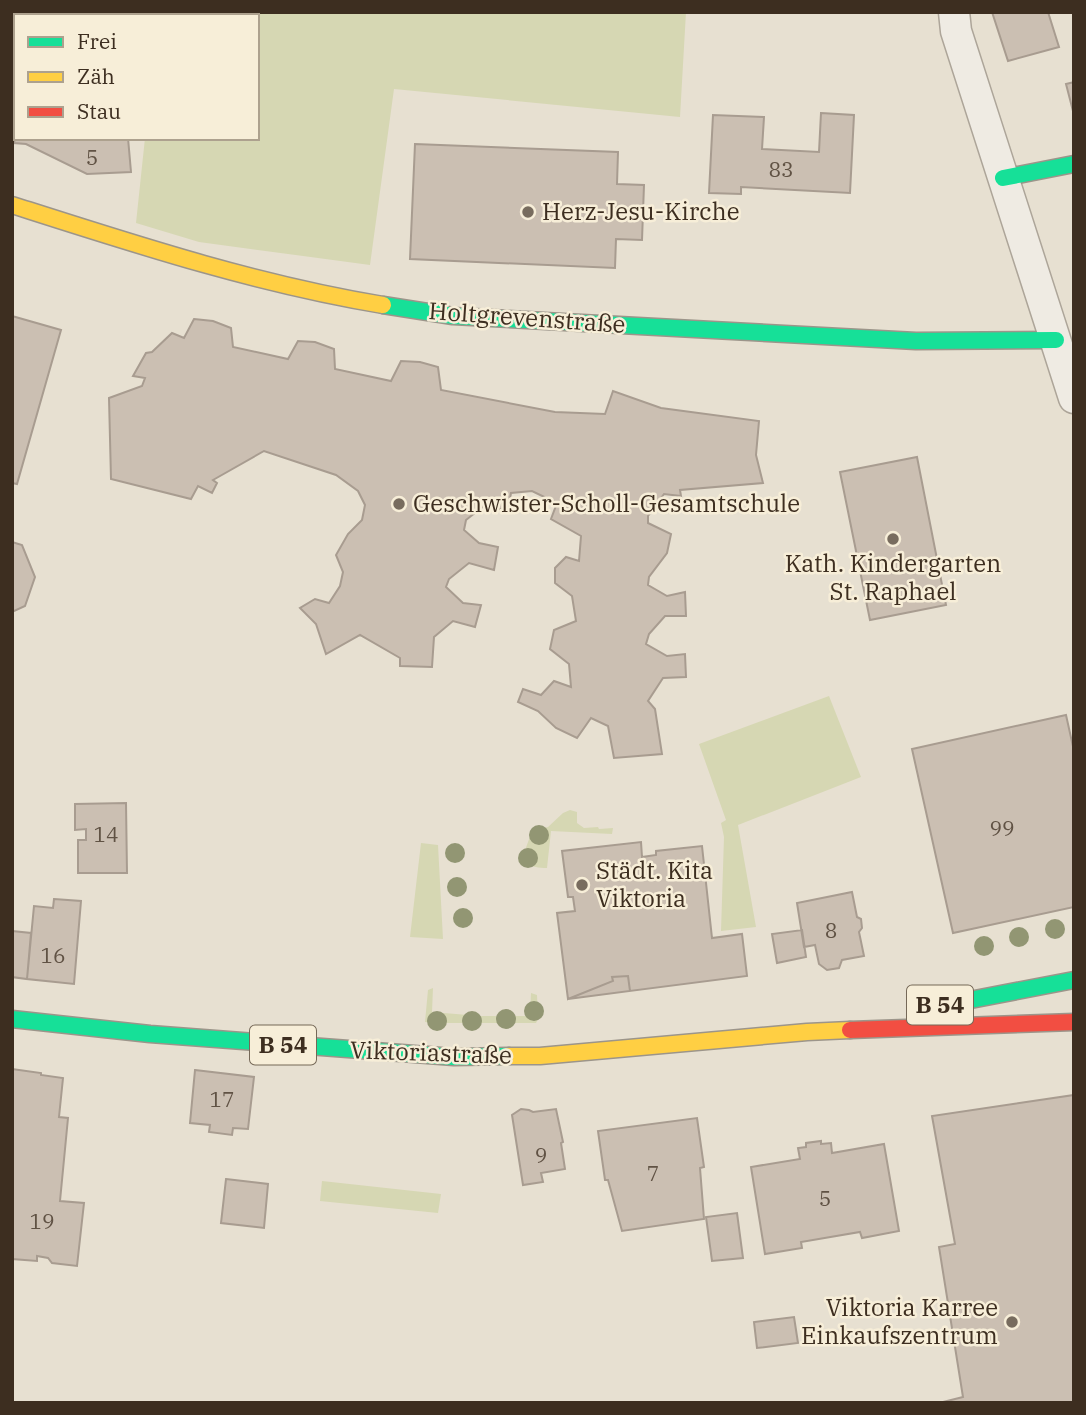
<svg xmlns="http://www.w3.org/2000/svg" width="1086" height="1415" font-family="'IBM Plex Serif',serif">
<style>
.green{fill:#d6d7b3}
.building{fill:#cbbfb2;stroke:#a89c90;stroke-width:2}
.lines{fill:none;stroke-linecap:round;stroke-linejoin:round}
.street-casing{stroke:#ada599;stroke-width:33}
.fast-casing{stroke:#9c958a;stroke-width:19}
.slow-casing{stroke:#9c958a;stroke-width:19}
.jam-casing{stroke:#9c958a;stroke-width:19}
.street{stroke:#efebe3;stroke-width:30}
.fast{stroke:#16e098;stroke-width:16}
.slow{stroke:#ffcf43;stroke-width:16}
.jam{stroke:#f24e42;stroke-width:16}
.tree{fill:#929673}
.poi-dot{fill:#786c5e;stroke:#f7eed8;stroke-width:2.5}
.labels{text-anchor:middle;stroke-width:5;stroke-linejoin:round;paint-order:stroke}
.number-label{font-size:21px;fill:#605244}
.shield{fill:#f7eed8;stroke:#756857;stroke-width:2}
.shield-label{font-size:23px;font-weight:bold;fill:#3d2e20}
.poi-label{font-size:24px;fill:#3d2e20;stroke:#f7eed8;text-anchor:start}
.street-label{font-size:24px;fill:#3d2e20;stroke:#f7eed8}
</style>
<rect width="100%" height="100%" fill="#e7e0d1"/>
<!-- green -->
<path class="green" d="M130 12H686L680 117 394 89 370 265 199 242 136 223 145 138H257V16H130Z
M829 696 861 777 738 825 756 927 721 931 724 837 721 823 726 820 699 744Z
M570 810 577 812V823L584 828 598 827 599 829 613 828 612 834 551 831 547 868C513 867 525 853 532 831L548 827 563 813Z
M421 843 438 845 443 939 410 937Z
M433 988 432 1012 480 1016H530L531 993 537 995 538 1019 536 1023H433L425 1022 428 990Z
M322 1181 441 1194 438 1213 320 1201Z"/>
<!-- building -->
<path class="building" d="M992 12H1048L1059 47 1008 61Z
M12 59H16V134L14 143 12 142Z
M1074 82V115L1066 84Z
M821 113 854 115 850 193 741 187V194L709 193 713 115 764 117 762 149 819 152Z
M16 134V138H128L131 172 87 174 26 144 14 143Z
M415 144 618 152 617 184 644 185 642 240 616 239 615 268 410 259Z
M12 316 61 330 17 484 12 483Z
M194 319 213 321 231 328 233 347 288 359 298 341 315 342 334 349 335 369 391 381 401 361 420 362 438 367 441 390 555 412 605 414 613 391 661 408 759 421 756 455 763 483 680 490 681 496 664 494 648 516V523L671 534 667 553 649 577 648 585 667 596 685 592 686 616H665L649 634 646 644 667 656 685 654 686 677 663 678 648 701 655 709 662 754 614 758 608 726 591 718 577 738 556 728 538 711 518 702 523 689 541 695 554 681 571 687 569 664 550 649 554 630 576 621 572 596 555 583V568L566 557 579 561 581 536 551 519 557 503 532 491 511 493 508 511 485 505 466 520 464 530 479 543 498 547 494 570 469 563 449 579 446 587 463 603 481 605 475 627 453 621 434 637 432 667 400 666V658L360 635 326 654 316 624 300 608 315 599 329 603 340 586 343 572 336 555 348 534 362 520 365 505 358 491 336 475 264 451 213 480 217 483 212 493 198 486 191 499 111 479 109 398 142 386 145 378 133 376 146 353 152 352 172 333 184 338Z
M917 457 946 605 870 620 840 472Z
M12 542 22 545 35 577 25 606 12 612Z
M1066 715 1074 751V907L953 933 912 749Z
M126 803 127 873H78V840H86V829L75 830V804Z
M641 842 642 857 656 855V851L702 846 712 938 742 934 747 976 630 991 628 976 612 977 613 981 568 999 557 913 575 911 573 897H568L562 851Z
M852 892 857 917 861 919 862 928 859 932 864 956 842 960 839 968 827 970 819 964 815 945 804 947 797 903Z
M54 899 81 901 74 984 27 979 34 906 53 908Z
M802 930 806 957 777 963 772 934Z
M12 931 31 933 27 979 12 977Z
M628 976 630 991 568 999 613 981 612 977Z
M12 1069 41 1073V1075L63 1078 59 1117 68 1118 60 1201 84 1203 77 1266 52 1263 48 1258 37 1256V1261L12 1259Z
M195 1070 254 1077 248 1129 233 1128 232 1135 209 1132 210 1125 190 1123Z
M1074 1095V1403H939L963 1397 939 1247 955 1244 932 1116Z
M521 1109 529 1110 533 1112 556 1109 563 1142 561 1143 565 1169 541 1173 543 1182 523 1185 512 1115Z
M697 1118 704 1167 700 1168 704 1219 622 1231 608 1180H605L598 1131Z
M821 1141V1144L831 1143 832 1153 884 1144 899 1231 862 1238 860 1232 801 1242 802 1248 765 1254 751 1167 800 1159 798 1148 806 1147V1143Z
M226 1179 268 1184 264 1228 221 1223Z
M737 1213 743 1258 712 1261 706 1217Z
M794 1317 798 1343 757 1348 754 1322Z"/>
<g class="lines">
<!-- street casing -->
<g class="street-casing">
<path id="street" d="M954 12 956 31 1074 398"/>
</g>
<!-- fast casing -->
<g class="fast-casing">
<path id="fast" d="M1003 178 1074 164
M383 305 453 316 916 341 1056 340
M923 1009 1074 980
M12 1019 150 1034 454 1057 509 1056"/>
</g>
<!-- slow casing -->
<g class="slow-casing">
<path id="slow" d="M12 205C134 244 256 284 383 305
M509 1056H540L807 1032 850 1030"/>
</g>
<!-- jam casing -->
<g class="jam-casing">
<path id="jam" d="M850 1030 1074 1022"/>
</g>
<!-- street -->
<use href="#street" class="street"/>
<!-- fast -->
<use href="#fast" class="fast"/>
<!-- slow -->
<use href="#slow" class="slow"/>
<!-- jam -->
<use href="#jam" class="jam"/>
</g>
<!-- trees -->
<g class="tree">
<circle cx="539" cy="835" r="10"/>
<circle cx="455" cy="853" r="10"/>
<circle cx="528" cy="858" r="10"/>
<circle cx="457" cy="887" r="10"/>
<circle cx="463" cy="918" r="10"/>
<circle cx="1055" cy="929" r="10"/>
<circle cx="1019" cy="937" r="10"/>
<circle cx="984" cy="946" r="10"/>
<circle cx="534" cy="1011" r="10"/>
<circle cx="506" cy="1019" r="10"/>
<circle cx="437" cy="1021" r="10"/>
<circle cx="472" cy="1021" r="10"/>
</g>
<!-- markers -->
<g class="poi-dot">
<circle cx="528" cy="212" r="7"/>
<circle cx="399" cy="504" r="7"/>
<circle cx="893" cy="539" r="7"/>
<circle cx="582" cy="885" r="7"/>
<circle cx="1012" cy="1322" r="7"/>
</g>
<g class="labels">
<!-- number labels -->
<g class="number-label">
<text x="92" y="165">5</text>
<text x="781" y="177">83</text>
<text x="1002" y="836">99</text>
<text x="106" y="842">14</text>
<text x="831" y="938">8</text>
<text x="53" y="963">16</text>
<text x="222" y="1107">17</text>
<text x="541" y="1163">9</text>
<text x="653" y="1181">7</text>
<text x="825" y="1206">5</text>
<text x="42" y="1229">19</text>
</g>
<!-- shield labels -->
<g class="shield">
<rect x="907" y="985.5" width="66" height="39" rx="5"/>
<rect x="250" y="1025.5" width="66" height="39" rx="5"/>
</g>
<g class="shield-label">
<text x="940" y="1013">B 54</text>
<text x="283" y="1053">B 54</text>
</g>
<!-- poi labels -->
<g class="poi-label">
<text x="542" y="220">Herz-Jesu-Kirche</text>
<text x="413" y="512">Geschwister-Scholl-Gesamtschule</text>
<text x="893" y="572" text-anchor="middle">Kath. Kindergarten<tspan x="893" dy="28">St. Raphael</tspan></text>
<text x="596" y="879">Städt. Kita<tspan x="596" dy="28">Viktoria</tspan></text>
<text x="998" y="1316" text-anchor="end">Viktoria Karree<tspan x="998" dy="28">Einkaufszentrum</tspan></text>
</g>
<!-- street labels -->
<g class="street-label">
<text transform="translate(527 318) rotate(4)" y="8">Holtgrevenstraße</text>
<text transform="translate(431 1053) rotate(2)" y="8">Viktoriastraße</text>
</g>
</g>
<!-- border -->
<rect width="1086" height="1415" fill="none" stroke="#3d2e20" stroke-width="28"/>
<!-- legend -->
<rect x="14" y="14" width="245" height="126" fill="#f7eed8" stroke="#ada18e" stroke-width="2"/>
<rect x="28" y="37" width="35" height="10" fill="#16e098" stroke="#ada18e" stroke-width="2"/>
<text x="77" y="49" font-size="21" fill="#3d2e20">Frei</text>
<rect x="28" y="72" width="35" height="10" fill="#ffcf43" stroke="#ada18e" stroke-width="2"/>
<text x="77" y="84" font-size="21" fill="#3d2e20">Zäh</text>
<rect x="28" y="107" width="35" height="10" fill="#f24e42" stroke="#ada18e" stroke-width="2"/>
<text x="77" y="119" font-size="21" fill="#3d2e20">Stau</text>
</svg>
